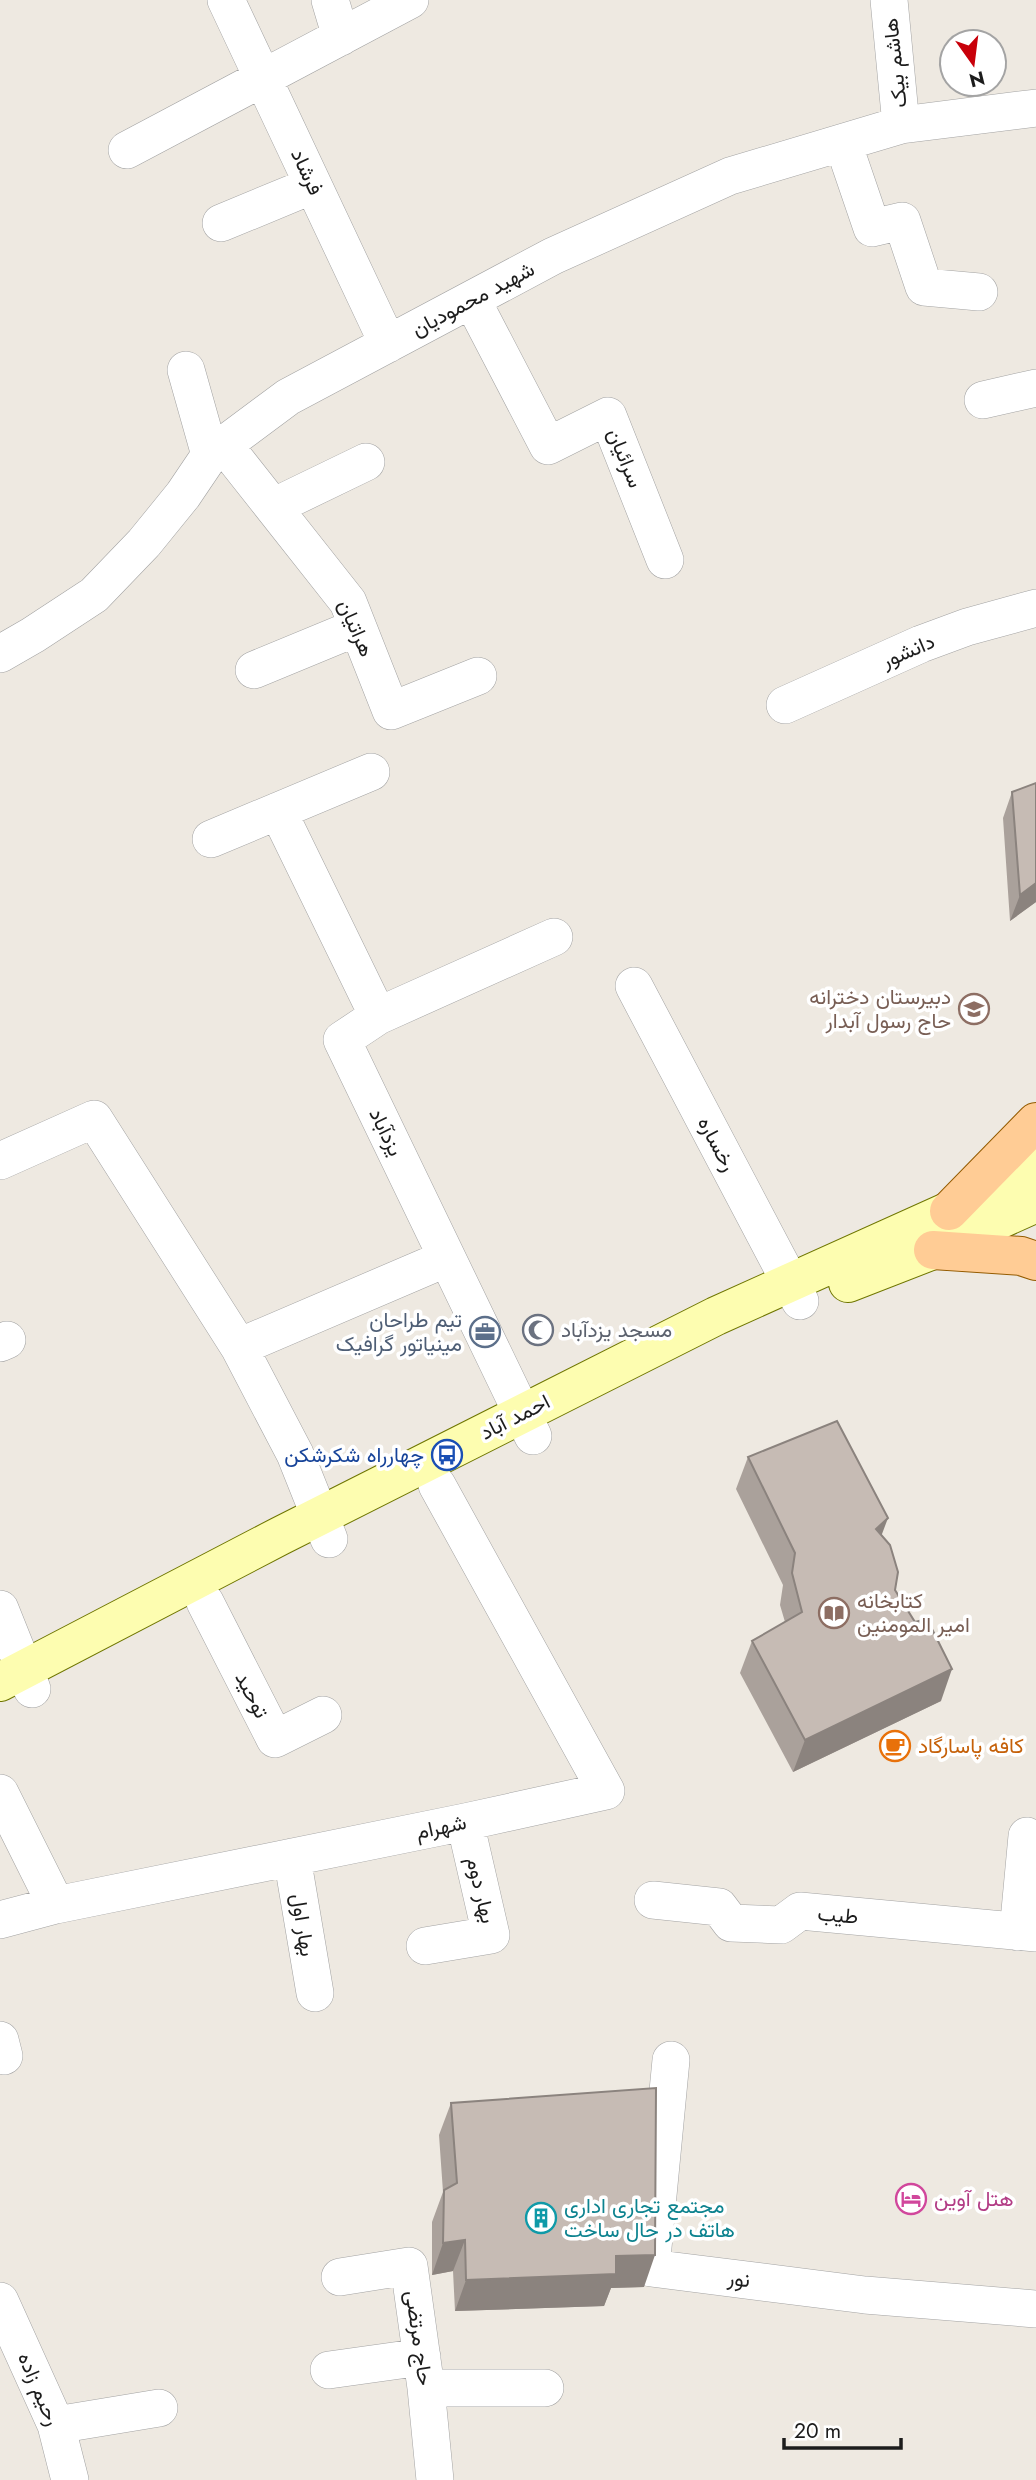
<svg xmlns="http://www.w3.org/2000/svg" width="1036" height="2480" font-family="Jost,Vazirmatn,sans-serif">
<style>
.lines{fill:none;stroke-linecap:round;stroke-linejoin:round}
.street-casing{stroke:#a3a3a3;stroke-width:38}
.secondary-casing{stroke:#6f7600;stroke-width:40}
.primary-casing{stroke:#945b00;stroke-width:40}
.street{stroke:#fff;stroke-width:37}
.secondary{stroke:#fdfdb0;stroke-width:38}
.primary{stroke:#ffcc95;stroke-width:38}
.wall{fill:#aaa19b}
.shaded-wall{fill:#8b837e}
.building{fill:#c6bbb4;stroke:#8b837e;stroke-width:2}
.labels{text-anchor:middle;stroke-width:7;stroke-linejoin:round;paint-order:stroke}
.street-label{font-size:21px;fill:#1c1c1c;stroke:#fff}
.education-label{font-size:21px;fill:#785e54;stroke:#fff;text-anchor:end}
.service-label{font-size:21px;fill:#4e5e75;stroke:#fff;text-anchor:end}
.worship-label{font-size:21px;fill:#5b616d;stroke:#fff;text-anchor:start}
.transit-label{font-size:21px;fill:#164399;stroke:#fff;text-anchor:end}
.food-label{font-size:21px;fill:#c56008;stroke:#fff;text-anchor:start}
.hotel-label{font-size:21px;fill:#b23c85;stroke:#fff;text-anchor:start}
.culture-label{font-size:21px;fill:#0d838f;stroke:#fff;text-anchor:start}
</style>
<rect width="100%" height="100%" fill="#eee9e1"/>
<g class="lines">
<!-- street casing -->
<g class="street-casing">
<path id="street" d="M226 0 388 344
M330 0 341 37
M889 0 901 125
M843 143 872 228 902 221 924 287 979 292
M127 150 410 0
M221 223 313 185
M472 300 548 446 608 416 665 560
M186 370 210 455
M983 400 1036 388
M224 445 348 602 391 711 478 676
M273 507 366 462
M0 654 33 635 94 595 144 543 183 495 210 455 288 397 553 256 730 176 901 125 1036 108
M254 670 358 627
M785 705 921 644 967 627 1036 608
M278 811 378 1016
M211 839 371 772
M634 986 800 1301
M0 1161 94 1119 239 1347 295 1454 329 1539
M0 1343 7 1340
M239 1347 447 1258
M533 1436 342 1040 378 1016 554 937
M205 1602 275 1739 323 1715
M0 1609 32 1689
M0 1793 56 1905
M292 1857 315 1993
M653 1900 719 1907 731 1923 781 1925 800 1911 1036 1933
M0 1920 56 1905 465 1822 606 1791 437 1485
M1018 1932 1027 1836
M425 1946 491 1935 465 1822
M0 2040 4 2056
M671 2060 651 2268 865 2295 1036 2309
M340 2277 409 2266 426 2388 435 2480
M0 2301 56 2425 70 2480
M329 2370 422 2357
M426 2388H545
M56 2425 159 2408"/>
</g>
<!-- secondary casing -->
<g class="secondary-casing">
<path id="secondary" d="M848 1283 933 1250 1036 1203
M0 1682 280 1536 716 1316 949 1211 1036 1163"/>
</g>
<!-- primary casing -->
<g class="primary-casing">
<path id="primary" d="M949 1211 1036 1122
M933 1250 1021 1256 1036 1261"/>
</g>
<!-- street -->
<use href="#street" class="street"/>
<!-- secondary -->
<use href="#secondary" class="secondary"/>
<!-- primary -->
<use href="#primary" class="primary"/>
</g>
<!-- wall -->
<path class="wall" d="M1036 783V902L1010 921 1003 818 1012 792Z
M748 1457 882 1535 895 1590 941 1701 793 1772 740 1673 752 1641 785 1622 780 1605 783 1585 736 1489Z
M451 2103 644 2287 611 2288 604 2306 455 2311 453 2271 432 2275V2222L443 2192 439 2135Z"/>
<!-- shaded-wall -->
<path class="shaded-wall" d="M1036 883V902L1010 921 1020 895Z
M888 1518 876 1550V1529Z
M952 1669 941 1701 793 1772 805 1740Z
M465 2240 453 2271 432 2275 443 2243Z
M655 2255 644 2287 611 2288 604 2306 455 2311 466 2280 616 2256Z"/>
<!-- building -->
<path class="building" d="M1036 783V883L1020 895 1012 792Z
M837 1421 888 1518 876 1529 890 1545 898 1572 895 1590 915 1622 927 1619 952 1669 805 1740 752 1641 802 1612 792 1573 795 1553 748 1457Z
M656 2088 655 2255 616 2256V2274L466 2280 465 2240 443 2243 444 2190 457 2183 451 2103Z"/>
<!-- icons -->
<defs>
<g id="school-ring" transform="scale(1.575)"><circle r="9.5" fill="#fff" stroke="#8d6e63" stroke-width="1.5"/><path d="M0-5L7-2L0 1L-7-2ZM-4 1L0 2.5L4 1V4Q0 6-4 4Z" fill="#8d6e63"/></g>
<g id="mosque-ring" transform="scale(1.575)"><circle r="9.5" fill="#fff" stroke="#6b7280" stroke-width="1.5"/><path d="M3.5-4.9A6 6 0 1 0 3.5 4.9A5 5 0 1 1 3.5-4.9Z" fill="#6b7280"/></g>
<g id="office-ring" transform="scale(1.575)"><circle r="9.5" fill="#fff" stroke="#5c6f8a" stroke-width="1.5"/><path d="M-6-3h4V-5.5h4V-3h4V5H-6ZM-1-4.5V-3h2v-1.5ZM-6 0V1H6V0Z" fill="#5c6f8a"/></g>
<g id="bus-ring" transform="scale(1.575)"><circle r="9.5" fill="#fff" stroke="#1a4fb4" stroke-width="1.5"/><path d="M-5-6H5V4H4V6H2V4H-2V6H-4V4H-5ZM-3.5-4V0h7V-4ZM-3.5 1.2v1.5H-2V1.2ZM2 1.2v1.5H3.5V1.2Z" fill="#1a4fb4"/></g>
<g id="library-ring" transform="scale(1.575)"><circle r="9.5" fill="#fff" stroke="#8d6e63" stroke-width="1.5"/><path d="M-6-4Q-3-5.5-.7-3.5V5Q-3 3-6 4ZM6-4Q3-5.5 .7-3.5V5Q3 3 6 4Z" fill="#8d6e63"/></g>
<g id="cafe-ring" transform="scale(1.575)"><circle r="9.5" fill="#fff" stroke="#e8710a" stroke-width="1.5"/><path d="M-5.5-4.5H6V0H3Q3 3.5 0 3.5H-2.5Q-5.5 3.5-5.5 0ZM3-3.2v2h1.7v-2ZM-6 4.5H4V6H-6Z" fill="#e8710a"/></g>
<g id="hotel-ring" transform="scale(1.575)"><circle r="9.5" fill="#fff" stroke="#d1479c" stroke-width="1.5"/><path d="M-6-4.5h1.5V1H6V5H4.5V3h-9V5H-6ZM-4 0a1.8 1.8 0 1 1 3.6 0ZM.5 0V-2.5h3Q6-2.5 6 0Z" fill="#d1479c"/></g>
<g id="building-ring" transform="scale(1.575)"><circle r="9.5" fill="#fff" stroke="#0f9aa8" stroke-width="1.5"/><path d="M-4-6H4V6H1V3H-1V6H-4ZM-2.5-4.3h1.7v1.8h-1.7ZM.8-4.3h1.7v1.8H.8ZM-2.5-1h1.7V.8h-1.7ZM.8-1h1.7V.8H.8Z" fill="#0f9aa8"/></g>
</defs>
<g fill-rule="evenodd">
<use href="#school-ring" x="974" y="1009"/>
<use href="#mosque-ring" x="538" y="1330"/>
<use href="#office-ring" x="485" y="1332"/>
<use href="#bus-ring" x="447" y="1455"/>
<use href="#library-ring" x="834" y="1613"/>
<use href="#cafe-ring" x="895" y="1746"/>
<use href="#hotel-ring" x="911" y="2199"/>
<use href="#building-ring" x="541" y="2218"/>
</g>
<g class="labels">
<!-- street labels -->
<g class="street-label">
<text transform="translate(895 63) rotate(-96)" y="7">هاشم بیک</text>
<text transform="translate(307 172) rotate(65)" y="7">فرشاد</text>
<text transform="translate(473 299) rotate(-28)" y="7">شهید محمودیان</text>
<text transform="translate(625 458) rotate(68)" y="7">سرائیان</text>
<text transform="translate(356 628) rotate(66)" y="7">هراتیان</text>
<text transform="translate(908 651) rotate(-23)" y="7">دانشور</text>
<text transform="translate(386 1132) rotate(64)" y="7">یزدآباد</text>
<text transform="translate(717 1144) rotate(62)" y="7">رخساره</text>
<text transform="translate(515 1417) rotate(-27)" y="7">احمد آباد</text>
<text transform="translate(252 1695) rotate(63)" y="7">توحید</text>
<text transform="translate(441 1827) rotate(-12)" y="7">شهرام</text>
<text transform="translate(481 1890) rotate(77)" y="7">بهار دوم</text>
<text transform="translate(838 1915) rotate(5)" y="7">طیب</text>
<text transform="translate(303 1925) rotate(81)" y="7">بهار اول</text>
<text transform="translate(739 2279) rotate(7)" y="7">نور</text>
<text transform="translate(419 2338) rotate(82)" y="7">حاج مرتضی</text>
<text transform="translate(39 2389) rotate(67)" y="7">رحیم زاده</text>
</g>
<!-- education labels -->
<g class="education-label">
<text x="951" y="1004">دبیرستان دخترانه<tspan x="951" dy="24">حاج رسول آبدار</tspan></text>
<text x="857" y="1608" text-anchor="start">کتابخانه<tspan x="857" dy="24">امیر المومنین</tspan></text>
</g>
<!-- service labels -->
<g class="service-label">
<text x="462" y="1327">تیم طراحان<tspan x="462" dy="24">مینیاتور گرافیک</tspan></text>
</g>
<!-- worship labels -->
<g class="worship-label">
<text x="561" y="1337">مسجد یزدآباد</text>
</g>
<!-- transit labels -->
<g class="transit-label">
<text x="424" y="1462">چهارراه شکرشکن</text>
</g>
<!-- food labels -->
<g class="food-label">
<text x="918" y="1753">کافه پاسارگاد</text>
</g>
<!-- hotel labels -->
<g class="hotel-label">
<text x="934" y="2206">هتل آوین</text>
</g>
<!-- culture labels -->
<g class="culture-label">
<text x="564" y="2213">مجتمع تجاری اداری<tspan x="564" dy="24">هاتف در حال ساخت</tspan></text>
</g>
</g>
<!-- north arrow -->
<g transform="translate(973 63) rotate(166)"><circle r="33" fill="#ffffff" stroke="#a4a4a4" stroke-width="2"/>
<path d="M0-5L12 26L0 18L-12 26Z" fill="#c8000a"/>
<text y="-10" font-size="19" font-weight="bold" text-anchor="middle" fill="#1c1c1c">N</text>
</g>
<!-- scale -->
<path d="M784 2438v10h117v-10" fill="none" stroke="#1c1c1c" stroke-width="3.5"/>
<text x="794" y="2438" font-size="21" fill="#1c1c1c" stroke="#ffffff" stroke-width="5" paint-order="stroke">20 m</text>
</svg>
